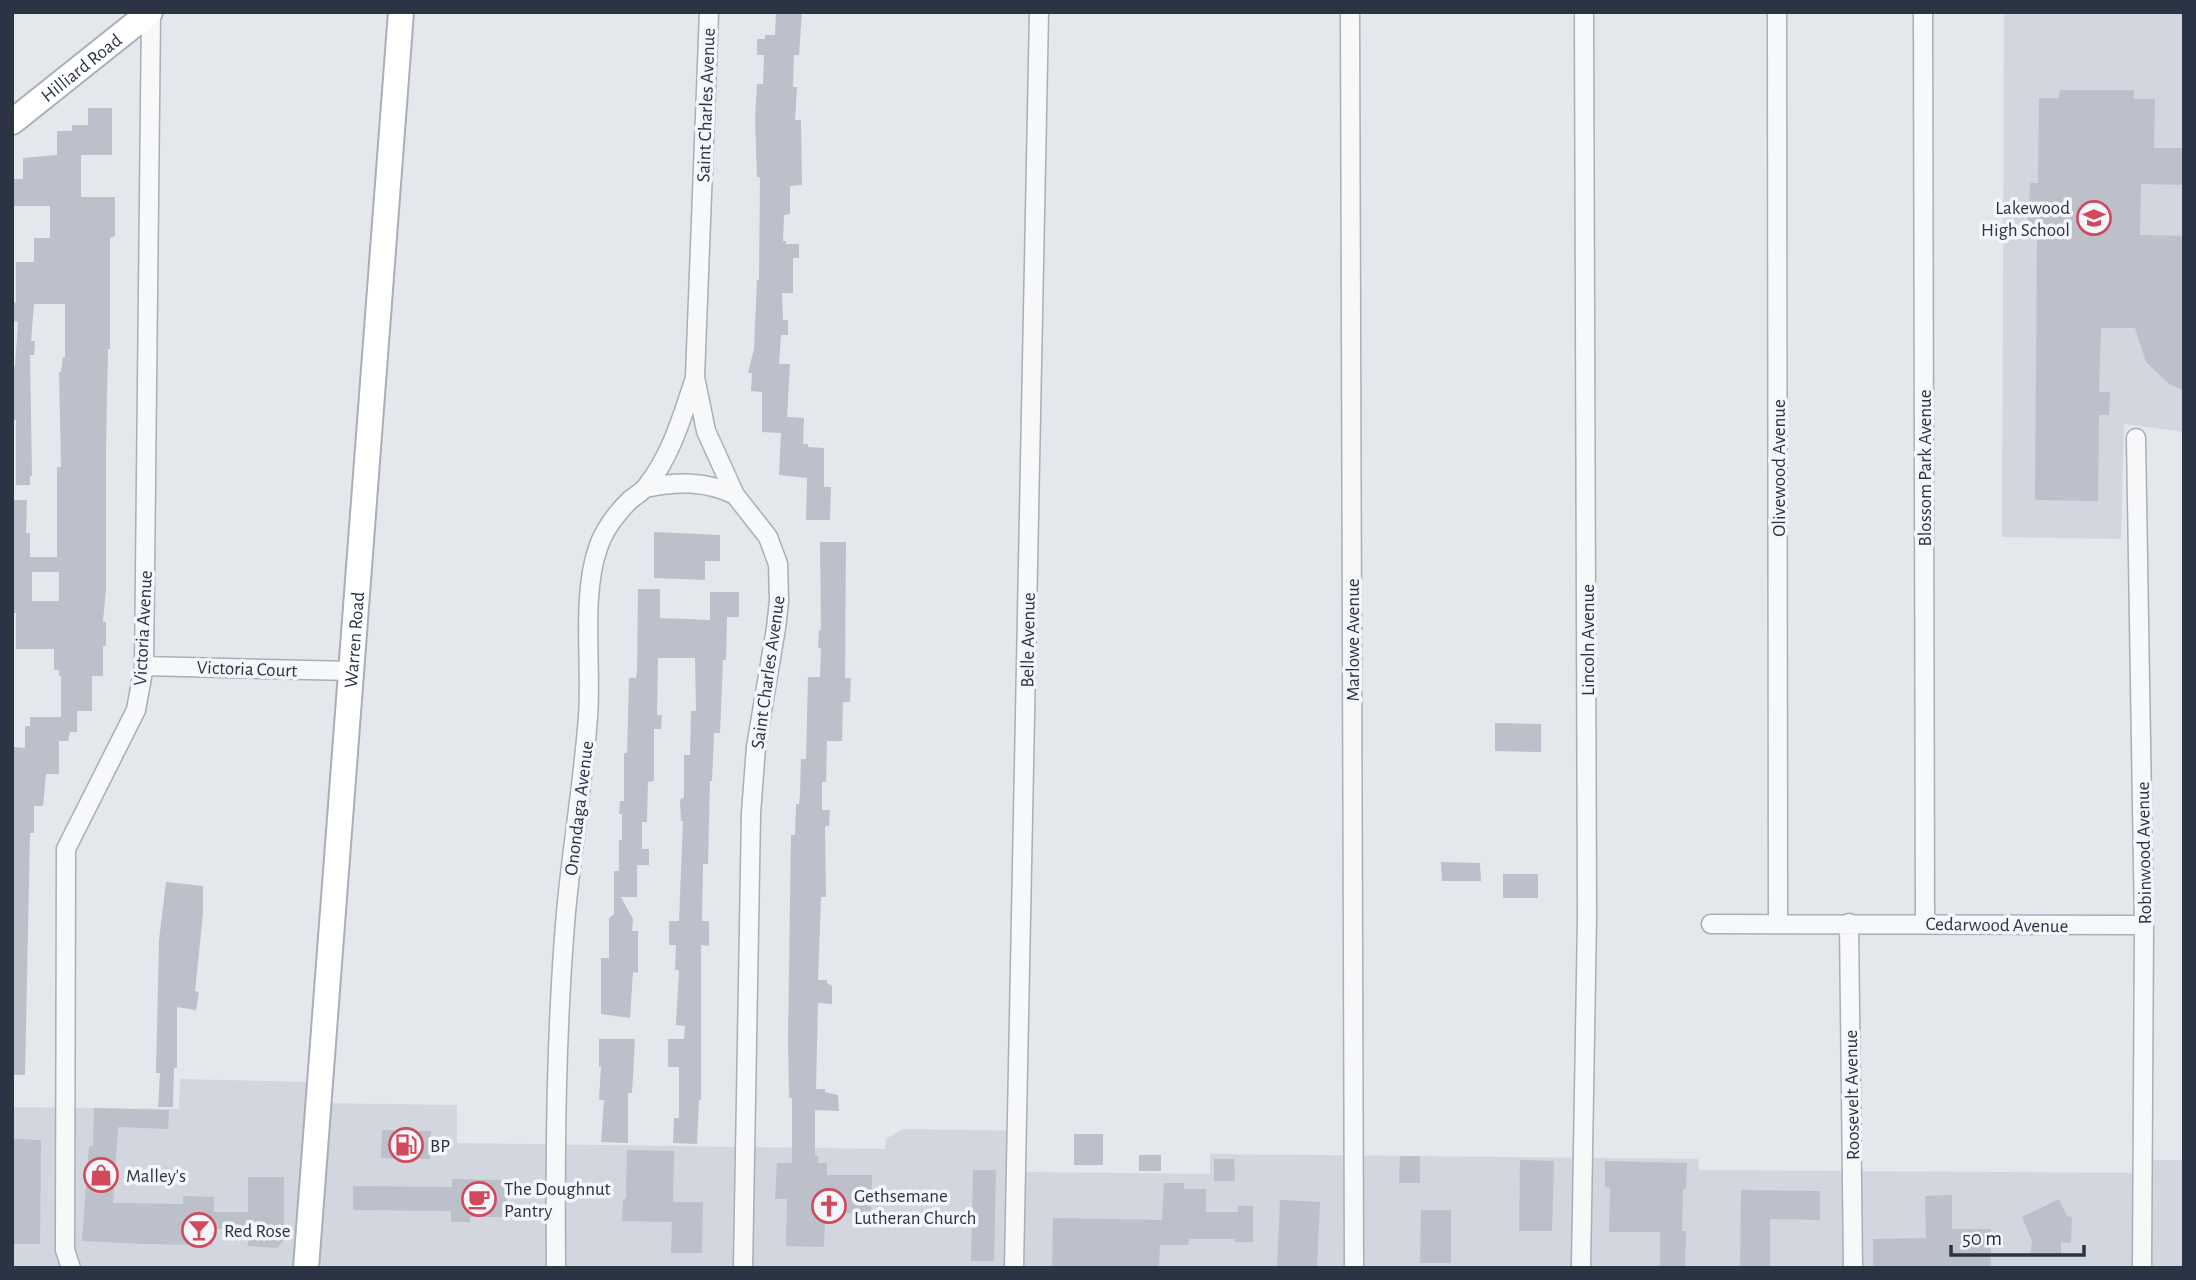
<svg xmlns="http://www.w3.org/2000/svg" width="2196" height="1280" font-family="'Alegreya Sans',sans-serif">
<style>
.built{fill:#d2d6de}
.building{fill:#bbc0ca;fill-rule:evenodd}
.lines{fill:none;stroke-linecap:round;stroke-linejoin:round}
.minor-casing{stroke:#a9aeb7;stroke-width:21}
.secondary-casing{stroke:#a9aeb7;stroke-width:28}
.minor{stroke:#f7f8fa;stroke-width:18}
.secondary{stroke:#fff;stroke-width:24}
.labels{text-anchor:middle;stroke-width:7;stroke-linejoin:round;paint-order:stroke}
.street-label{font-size:19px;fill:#2b3445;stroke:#f4f6f9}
.poi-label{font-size:19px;fill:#2b3445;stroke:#f4f6f9;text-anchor:start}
</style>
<rect width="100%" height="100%" fill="#e4e7ec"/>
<!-- built -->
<path class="built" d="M2004 12H2184V432L2124 424 2121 539 2002 537Z
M180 1079 316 1082 315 1103 457 1105V1143L885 1149 886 1139 903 1129 1026 1131V1172L1210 1174V1154L1698 1159 1699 1170 2151 1173 2152 1160H2184V1268H12V1107L179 1109Z"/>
<!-- building -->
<path class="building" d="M776 12H802L799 55H794L793 87H797L795 120H801L802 185 790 186V214L784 215 783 241H786V244H799V258H793V293H782L783 320H788V335H781L779 364H790L787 417 804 418 803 444H808V447L824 448V487H831L830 520H806L807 478 779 475 781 433 762 432V392L751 391 752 373H748L754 349 757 280H759L760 177H757L755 119 757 84H763L764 55H757V39H765V35H775Z
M2060 90H2134V99H2155L2154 148H2184V185L2141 184 2140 235 2184 236V391L2168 383 2146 362 2135 328H2101L2099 392H2110L2109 415H2099L2098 501 2035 500 2037 233 2028 232 2030 183H2038L2039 98H2059Z
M88 108H112V155H81V197H115V236L110 238V349H108L106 450V589L103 622H106V646H103V676H92V711H77V732H70L68 741H59V774H46L43 806H34V833H30L25 1075H12V756H14V747L25 748V726H30V717H61V676H59V670H54V649H16V613H14L12 570V500H27L26 533H30V557H57V467H61L59 372H61L63 357H65V304H34L31 341H35L34 355H30L32 476H30V485H16V420H12V366H15L18 322 13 321 14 302 16 303V262H34V238H50V206H12V179H23V158L57 155V131H72V125H88ZM32 572H59V601H32Z
M654 532 720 535V561H705V580L654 578Z
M820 542H846L845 678H851L850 702H843L842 741H827L826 782H822V810H830L829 826H825L826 897H821L818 980H827V983L832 986V1004L818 1003 816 1089H825V1092L838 1095 839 1111 815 1110V1156H818V1163H827V1175H872L871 1214 838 1213V1217H825L824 1247 786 1246 787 1199H775L777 1163H792V1098H789L788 1039 791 835H795L796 804H799L800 793 801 759H806L808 677H820L821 648H818L819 630H821Z
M638 589H660V618L710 620V592H739V617H727L726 660H723L720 733H714L712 781H710L708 864H703L702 921H709V946L701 945V1100H699L697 1144 673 1143 674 1118H679V1067H668V1039H684L685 1026 676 1025 679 970H675L676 945H669V921H679L683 821H681L680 800 684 797V755H690L691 711H696L695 658H658L657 715H662L661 729H654V781L648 782 647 822H642V849H649V865H637V897H621L633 919 632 931H638V973L633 972 630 1018 601 1014V958H609V918L614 914V871H619V840H622V814H619L620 801H624V753H627L629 678H636L637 671Z
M1495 723 1541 724V752L1495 751Z
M1441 862 1480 863 1481 881H1442Z
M1503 874H1538V898H1503Z
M166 882 203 886V914L195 991 199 992 196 1010 177 1007V1068H174L173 1107H158L160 1073H156L159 940Z
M599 1039H635L632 1093H628V1143L601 1142 604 1100H599L601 1067H599Z
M94 1108 169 1110 168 1129 118 1127 113 1203 183 1204V1196L214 1197V1212H248V1177H284V1239L277 1248 248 1246V1229H213L212 1245 144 1244 82 1241 89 1146H93Z
M382 1130 431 1131 430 1159 381 1158Z
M1074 1134H1103V1165H1074Z
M12 1139 41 1140 40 1244H12Z
M627 1150 674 1151 673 1202H703L702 1253H671L672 1222 622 1221 623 1199H626Z
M1139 1155H1161V1171H1139Z
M1400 1156H1420V1183H1399Z
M1214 1159H1234L1235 1181H1214Z
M1520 1160 1554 1161 1552 1231H1519Z
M1605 1161 1687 1163 1686 1189H1683L1682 1231H1686L1685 1268H1660V1232H1609L1610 1188 1605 1187Z
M973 1170H996L994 1261H971Z
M452 1179 507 1180 506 1217H470V1222H451V1211L353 1210V1186L452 1187Z
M1164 1183H1184V1189H1206V1212H1238V1206H1253V1242H1235V1239H1189L1188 1245H1160L1159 1268 1052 1266 1053 1218 1162 1220Z
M1741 1190 1820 1191V1220L1770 1219V1268H1740Z
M1952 1195V1229H1991V1268H1873V1239L1926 1238 1925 1196Z
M2059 1199 2067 1216 2072 1217 2071 1243 2061 1242V1256H2030L2032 1241 2022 1217Z
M1280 1200 1320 1202 1317 1268H1277Z
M1421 1210H1451V1263H1420Z"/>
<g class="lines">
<!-- minor casing -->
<g class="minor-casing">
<path id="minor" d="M709 12 695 377 706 431 735 495 768 537 778 564 779 601 776 628 756 747 751 813 743 1268
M1350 12 1354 1268
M1777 12 1778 923
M1923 12 1925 923
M2136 438 2144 925 2142 1268
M645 488C677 481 706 481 735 495
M144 666 350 671
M1849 923 1853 1268
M1711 924 2144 925
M71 1268 65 1250 66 849 136 710 144 666 151 12
M556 1268C555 1149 556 1030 566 912 572 847 583 783 588 717 592 666 581 596 598 548 604 529 616 514 630 500 635 496 642 492 646 487 671 456 682 417 694 381
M1014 1268 1039 12
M1581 1268 1587 917 1584 12"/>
</g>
<!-- secondary casing -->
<g class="secondary-casing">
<g id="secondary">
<path id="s1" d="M12 122 150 12"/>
<path id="s2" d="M306 1268 401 12"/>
</g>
</g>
<!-- minor -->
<use href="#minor" class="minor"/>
<!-- secondary -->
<use href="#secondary" class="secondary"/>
</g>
<!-- icons -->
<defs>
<g id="school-ring" transform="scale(1.75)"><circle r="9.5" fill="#f4f6f9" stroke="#d1495b" stroke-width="1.5"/><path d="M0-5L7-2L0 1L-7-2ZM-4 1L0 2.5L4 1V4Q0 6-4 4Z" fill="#d1495b"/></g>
<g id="fuel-ring" transform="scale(1.75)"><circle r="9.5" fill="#f4f6f9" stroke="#d1495b" stroke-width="1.5"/><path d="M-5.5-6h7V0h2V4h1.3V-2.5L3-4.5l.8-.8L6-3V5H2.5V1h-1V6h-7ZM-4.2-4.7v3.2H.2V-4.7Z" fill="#d1495b"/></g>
<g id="shop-ring" transform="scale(1.75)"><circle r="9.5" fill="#f4f6f9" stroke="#d1495b" stroke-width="1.5"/><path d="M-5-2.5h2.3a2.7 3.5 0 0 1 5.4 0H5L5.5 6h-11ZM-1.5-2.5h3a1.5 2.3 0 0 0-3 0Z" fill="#d1495b"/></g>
<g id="cafe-ring" transform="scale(1.75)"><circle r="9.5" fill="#f4f6f9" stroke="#d1495b" stroke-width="1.5"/><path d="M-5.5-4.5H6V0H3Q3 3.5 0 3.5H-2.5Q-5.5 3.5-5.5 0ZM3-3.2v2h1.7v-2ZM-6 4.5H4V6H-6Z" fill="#d1495b"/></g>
<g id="church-ring" transform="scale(1.75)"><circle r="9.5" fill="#f4f6f9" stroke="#d1495b" stroke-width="1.5"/><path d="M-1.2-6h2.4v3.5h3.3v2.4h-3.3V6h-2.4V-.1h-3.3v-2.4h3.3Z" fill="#d1495b"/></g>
<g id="bar-ring" transform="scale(1.75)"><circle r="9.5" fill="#f4f6f9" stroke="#d1495b" stroke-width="1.5"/><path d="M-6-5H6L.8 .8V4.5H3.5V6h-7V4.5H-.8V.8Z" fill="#d1495b"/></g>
</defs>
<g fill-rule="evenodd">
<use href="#school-ring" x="2094" y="218"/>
<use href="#fuel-ring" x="406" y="1145"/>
<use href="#shop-ring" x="101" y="1175"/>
<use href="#cafe-ring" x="479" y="1199"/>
<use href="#church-ring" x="829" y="1206"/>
<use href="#bar-ring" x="199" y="1230"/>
</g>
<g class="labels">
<!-- street labels -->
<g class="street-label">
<text dy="7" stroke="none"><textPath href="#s1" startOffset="88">Hilliard Road</textPath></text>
<text transform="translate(705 105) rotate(-88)" y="7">Saint Charles Avenue</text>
<text transform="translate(1778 468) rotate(-90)" y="7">Olivewood Avenue</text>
<text transform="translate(1924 468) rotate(-90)" y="7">Blossom Park Avenue</text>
<text transform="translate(142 628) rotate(-87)" y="7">Victoria Avenue</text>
<text dy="7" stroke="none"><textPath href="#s2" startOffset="630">Warren Road</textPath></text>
<text transform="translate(1027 640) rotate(-89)" y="7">Belle Avenue</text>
<text transform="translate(1352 640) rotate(-90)" y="7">Marlowe Avenue</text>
<text transform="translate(1587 640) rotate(-90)" y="7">Lincoln Avenue</text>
<text transform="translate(247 668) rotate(2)" y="7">Victoria Court</text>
<text transform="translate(767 672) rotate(-82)" y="7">Saint Charles Avenue</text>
<text transform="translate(578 808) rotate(-83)" y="7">Onondaga Avenue</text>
<text transform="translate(2143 853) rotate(-91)" y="7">Robinwood Avenue</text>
<text transform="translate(1997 924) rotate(1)" y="7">Cedarwood Avenue</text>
<text transform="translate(1851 1095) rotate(-91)" y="7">Roosevelt Avenue</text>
</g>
<!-- poi labels -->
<g class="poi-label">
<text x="2070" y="214" text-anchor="end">Lakewood<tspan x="2070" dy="22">High School</tspan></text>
<text x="430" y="1152">BP</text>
<text x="126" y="1182">Malley's</text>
<text x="504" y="1195">The Doughnut<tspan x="504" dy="22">Pantry</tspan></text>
<text x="854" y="1202">Gethsemane<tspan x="854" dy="22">Lutheran Church</tspan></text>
<text x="224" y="1237">Red Rose</text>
</g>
</g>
<!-- border -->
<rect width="2196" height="1280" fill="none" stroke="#2b3445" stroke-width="28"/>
<!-- scale -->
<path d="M1951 1245v10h133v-10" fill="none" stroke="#2b3445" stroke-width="3.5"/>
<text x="1962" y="1245" font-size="21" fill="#2b3445" stroke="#f4f6f9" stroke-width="5" paint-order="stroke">50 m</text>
</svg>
